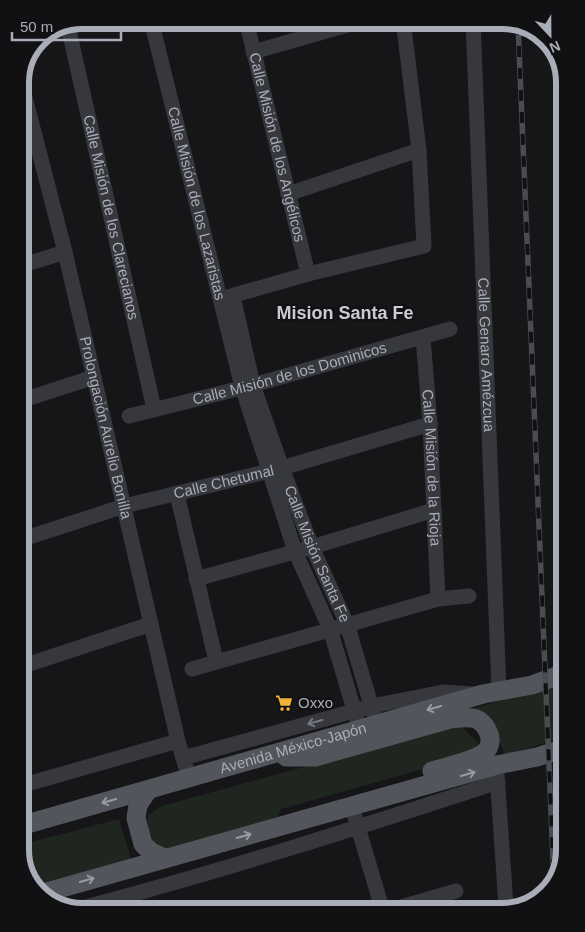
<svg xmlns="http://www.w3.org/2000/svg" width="585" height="932" font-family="Arial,sans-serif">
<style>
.green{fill:#1e261f}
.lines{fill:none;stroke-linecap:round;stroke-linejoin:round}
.minor{stroke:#37383d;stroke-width:15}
.major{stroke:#53555c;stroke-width:19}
.rail-casing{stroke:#4a4c52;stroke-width:5.5}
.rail{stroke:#111113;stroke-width:4;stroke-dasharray:11;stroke-linecap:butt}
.oneway{stroke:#979ba6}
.oneway2{stroke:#757881}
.labels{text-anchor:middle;stroke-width:4.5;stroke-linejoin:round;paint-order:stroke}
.street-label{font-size:15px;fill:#a8adb8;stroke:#111113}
.poi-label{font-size:15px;fill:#a8adb8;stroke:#111113;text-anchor:start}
.quarter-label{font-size:18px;font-weight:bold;fill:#c9ccd4;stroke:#111113}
.rim{fill:none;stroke:#a8adb8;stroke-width:6}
</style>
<rect width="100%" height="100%" fill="#161618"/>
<!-- green -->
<path class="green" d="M565 681V737L505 755 498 739 469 710Z
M456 725 463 728 479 744 478 749 466 757 281 809 276 819 167 849 159 848C151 838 146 828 148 815L162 806Z
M119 819 131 859 34 887 26 878 20 845Z"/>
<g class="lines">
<!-- minor -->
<g class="minor">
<path id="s1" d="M151 20 242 387 295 551 330 629 360 730"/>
<path id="s2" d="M246 20 308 274"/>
<path id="s3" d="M473 20 499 690"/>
<path id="s4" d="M68 26 154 409"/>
<path d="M253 52 365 20"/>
<path id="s5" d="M20 78 65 252 178 741 189 778"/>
<path d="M288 194 419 150"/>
<path d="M20 266 65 252"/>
<path id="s6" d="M233 296 253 385 282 468 312 547 347 624 377 725"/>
<path d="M224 298 308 274 424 246 419 150 403 20"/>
<path id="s7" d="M423 337 430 424 438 599"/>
<path d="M20 401 94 377"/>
<path id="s8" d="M129 416 253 385 450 329"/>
<path d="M177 494 216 661"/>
<path id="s9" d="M20 540 124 506 282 468 430 424"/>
<path d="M196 579 312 547 434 510"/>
<path d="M20 667 151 624"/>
<path d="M192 669 438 599 469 596"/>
<path d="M183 758 372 706 443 692 474 694"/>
<path d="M497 774 506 906"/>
<path d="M20 786 178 741"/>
<path d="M352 807 382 908"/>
<path d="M401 907 456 891"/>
<path d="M74 910C216 873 357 828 498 782"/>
</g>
<!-- major -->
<g class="major">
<path d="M286 757H315L450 719C469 717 481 714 489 734 491 739 490 746 487 750 479 760 445 767 432 771"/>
<path d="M148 790 138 805 136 818 143 844 151 852 164 858"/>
<path id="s10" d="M20 826 483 694 532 685 565 673"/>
<path d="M40 894 497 765 537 757 565 748"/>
</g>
<!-- rail casing -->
<g class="rail-casing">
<path id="rail" d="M518 24 554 884"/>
</g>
<!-- rail -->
<use href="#rail" class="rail"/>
</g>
<!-- one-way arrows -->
<defs><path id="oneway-shaft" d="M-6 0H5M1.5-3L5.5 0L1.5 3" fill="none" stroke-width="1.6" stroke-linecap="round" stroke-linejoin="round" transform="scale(1.25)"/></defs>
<g class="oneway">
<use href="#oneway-shaft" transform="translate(434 708) rotate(164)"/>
<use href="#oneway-shaft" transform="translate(468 774) rotate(-16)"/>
<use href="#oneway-shaft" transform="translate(109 801) rotate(164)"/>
<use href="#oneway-shaft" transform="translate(244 836) rotate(-16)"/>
<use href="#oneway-shaft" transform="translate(87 880) rotate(-16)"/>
</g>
<use class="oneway2" href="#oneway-shaft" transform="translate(315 722) rotate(165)"/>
<!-- icons -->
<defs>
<g id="supermarket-bare" transform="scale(1.35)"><path d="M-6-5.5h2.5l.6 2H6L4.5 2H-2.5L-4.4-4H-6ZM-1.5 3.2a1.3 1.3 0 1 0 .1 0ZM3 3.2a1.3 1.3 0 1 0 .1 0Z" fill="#f2b134" stroke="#111113" stroke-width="2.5" paint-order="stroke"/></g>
</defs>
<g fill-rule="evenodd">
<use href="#supermarket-bare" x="284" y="703"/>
</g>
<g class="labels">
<!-- street labels -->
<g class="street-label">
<text dy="5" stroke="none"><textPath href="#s2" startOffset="131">Calle Misión de los Angélicos</textPath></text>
<text dy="5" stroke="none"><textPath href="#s1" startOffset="189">Calle Misión de los Lazaristas</textPath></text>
<text dy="5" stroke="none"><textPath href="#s4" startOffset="196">Calle Misión de los Clarecianos</textPath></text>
<text dy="5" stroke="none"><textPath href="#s3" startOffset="335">Calle Genaro Amézcua</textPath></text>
<text dy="5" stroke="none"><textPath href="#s8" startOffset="166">Calle Misión de los Dominicos</textPath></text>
<text dy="5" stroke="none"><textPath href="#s5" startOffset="360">Prolongación Aurelio Bonilla</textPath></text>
<text dy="5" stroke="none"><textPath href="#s7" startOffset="131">Calle Misión de la Rioja</textPath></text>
<text dy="5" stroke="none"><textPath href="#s9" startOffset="212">Calle Chetumal</textPath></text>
<text dy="5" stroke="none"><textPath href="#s6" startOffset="272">Calle Misión Santa Fe</textPath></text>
<text dy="5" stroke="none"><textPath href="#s10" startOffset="284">Avenida México-Japón</textPath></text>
</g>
<!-- poi labels -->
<g class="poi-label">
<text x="298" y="708">Oxxo</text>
</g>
<!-- quarter labels -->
<g class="quarter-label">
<text x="345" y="319">Mision Santa Fe</text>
</g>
</g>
<!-- crop -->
<path d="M0 0H585V932H0ZM82 29H503A53 53 0 0 1 556 82V850A53 53 0 0 1 503 903H82A53 53 0 0 1 29 850V82A53 53 0 0 1 82 29Z" fill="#111113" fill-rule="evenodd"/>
<path class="rim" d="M82 29H503A53 53 0 0 1 556 82V850A53 53 0 0 1 503 903H82A53 53 0 0 1 29 850V82A53 53 0 0 1 82 29Z"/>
<!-- north arrow -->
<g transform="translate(550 35) rotate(158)" stroke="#111113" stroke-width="4" paint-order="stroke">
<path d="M0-4L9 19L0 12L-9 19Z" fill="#a8adb8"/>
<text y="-8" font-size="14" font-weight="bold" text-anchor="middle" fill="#a8adb8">N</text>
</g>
<!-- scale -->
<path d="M12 32v8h109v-8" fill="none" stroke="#a8adb8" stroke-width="2.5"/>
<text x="20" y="32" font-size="15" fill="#a8adb8" stroke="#111113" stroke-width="4" paint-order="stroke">50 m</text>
</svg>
